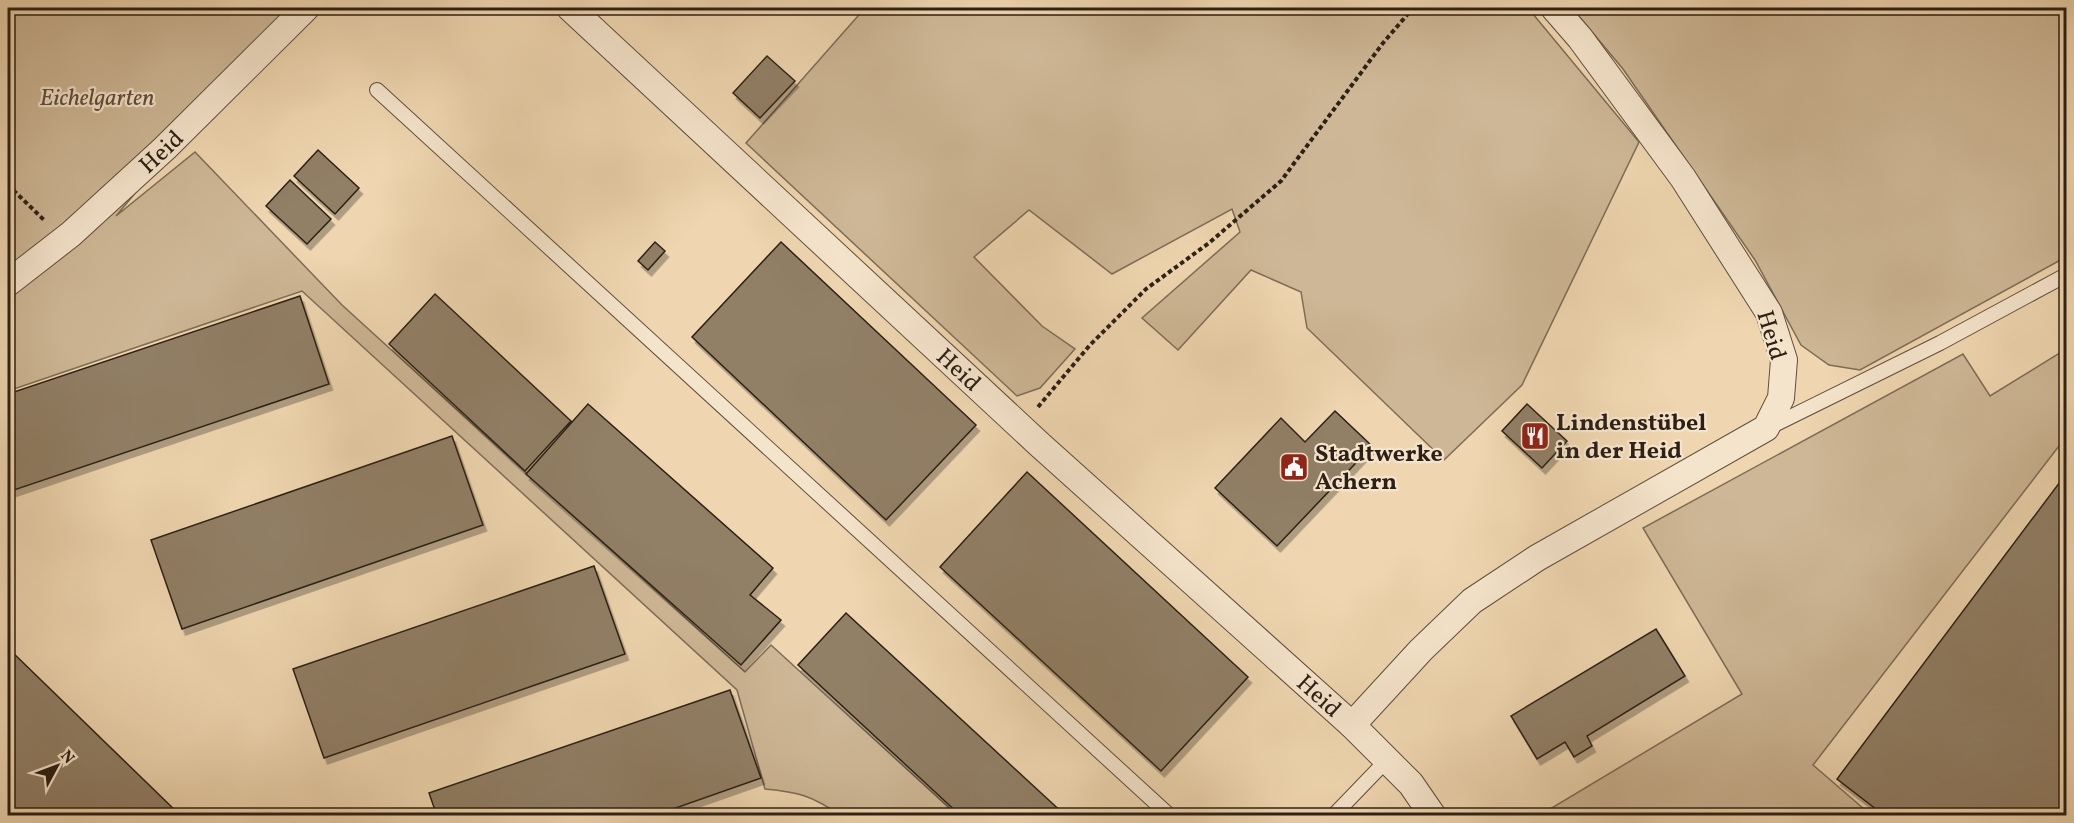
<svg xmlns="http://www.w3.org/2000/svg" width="2074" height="823" font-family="Vollkorn,serif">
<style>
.green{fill:#ceb796;stroke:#7d6c56;stroke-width:1.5}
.building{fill:#917f66;stroke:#2c2016;stroke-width:1.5;filter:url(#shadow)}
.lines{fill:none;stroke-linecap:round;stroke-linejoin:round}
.service-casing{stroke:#5d4e3c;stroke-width:16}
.minor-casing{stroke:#5d4e3c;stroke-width:28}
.path{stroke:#2c2016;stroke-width:4;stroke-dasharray:4.5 3;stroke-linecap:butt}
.service{stroke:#f5e4cc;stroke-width:14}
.minor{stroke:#f5e4cc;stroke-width:26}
.labels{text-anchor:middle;stroke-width:4.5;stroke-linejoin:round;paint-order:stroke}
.park-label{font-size:24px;font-style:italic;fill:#5d4d3c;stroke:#f5e4cc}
.street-label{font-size:24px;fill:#2c2016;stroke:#f5e4cc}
.poi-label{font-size:24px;font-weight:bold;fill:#2c2016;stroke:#f5e4cc;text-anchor:start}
</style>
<defs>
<filter id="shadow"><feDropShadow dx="3.5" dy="6" stdDeviation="0" flood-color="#0004"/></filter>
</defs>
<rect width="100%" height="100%" fill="#efd6b0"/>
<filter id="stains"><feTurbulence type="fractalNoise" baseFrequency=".00333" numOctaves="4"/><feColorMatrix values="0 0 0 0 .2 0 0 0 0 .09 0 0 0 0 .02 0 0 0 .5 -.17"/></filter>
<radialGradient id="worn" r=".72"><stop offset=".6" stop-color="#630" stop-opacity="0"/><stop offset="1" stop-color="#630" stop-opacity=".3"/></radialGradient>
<!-- green -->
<path class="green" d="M8 8H290L116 216 195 152 342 305 745 672 771 645 957 815H840C812 796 799 792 765 789L737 690 302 291 8 391Z
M865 8H1528L1639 142 1522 385 1444 460 1307 328 1301 292 1251 270 1178 350 1142 318 1240 232 1232 209 1112 274 1029 210 974 257 1042 326 1075 349 1040 388 1017 396 746 143Z
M1572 8H2066V257L1860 370 1829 365 1801 345 1755 260 1623 69Z
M2066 349V437L1813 765 1871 815H1540L1742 694 1643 528 1963 354 1990 396Z"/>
<!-- building -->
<path class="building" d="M767 56 795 81 760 118 733 93Z
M318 150 359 188 335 214 294 176Z
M290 180 331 219 307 244 266 206Z
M655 242 665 251 648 270 638 261Z
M781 242 976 425 886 520 692 337Z
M435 294 571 421 525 471 389 344Z
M300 296 329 384 8 492V394Z
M588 404 773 568 750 595 781 620 741 665 526 474Z
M1527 404 1567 441 1542 468 1502 431Z
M1335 411 1372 446 1277 546 1215 488 1281 418 1305 442Z
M452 436 483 525 182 629 151 540Z
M1027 472 1248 677 1161 771 940 567Z
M2066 474V816H1885L1837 779Z
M594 566 625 654 324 758 293 669Z
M846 613 1066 816H961L798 665Z
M1656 629 1685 676 1587 736 1592 746 1574 757 1565 742 1537 759 1511 716Z
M8 648 180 815 179 816H8Z
M730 690 761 778 653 816H437L429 793Z"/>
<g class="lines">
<!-- service casing -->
<g class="service-casing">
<path id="service" d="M377 90 1170 816
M1768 428 1940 343 2066 275
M1333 816 1387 760"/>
</g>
<!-- minor casing -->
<g class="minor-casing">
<g id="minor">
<path id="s1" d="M570 8 1039 444 1352 725 1411 784 1433 816"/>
<path id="s2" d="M8 283 71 234 165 148 306 8"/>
<path d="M1352 725 1421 650 1472 601 1537 558 1766 428 1781 398 1784 360 1769 313 1683 178 1580 38 1554 8"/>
</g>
</g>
<!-- path -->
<path class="path" d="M8 185 44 220
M1038 407 1090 345 1146 289 1209 243 1281 181 1383 43 1413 8"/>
<!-- service -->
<use href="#service" class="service"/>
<!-- minor -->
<use href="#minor" class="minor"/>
</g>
<!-- icons -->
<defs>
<g id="restaurant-square" transform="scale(1.5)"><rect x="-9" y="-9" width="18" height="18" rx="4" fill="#8f2418" stroke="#f5e4cc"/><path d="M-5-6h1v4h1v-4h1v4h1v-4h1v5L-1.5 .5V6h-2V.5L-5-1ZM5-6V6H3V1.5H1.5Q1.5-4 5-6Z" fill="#fff"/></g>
<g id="civic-square" transform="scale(1.5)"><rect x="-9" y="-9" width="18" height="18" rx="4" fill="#8f2418" stroke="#f5e4cc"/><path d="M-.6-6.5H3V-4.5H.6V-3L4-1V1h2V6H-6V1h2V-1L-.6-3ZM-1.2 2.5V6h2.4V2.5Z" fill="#fff"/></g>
</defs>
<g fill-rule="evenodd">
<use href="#restaurant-square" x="1535" y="436"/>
<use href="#civic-square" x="1294" y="467"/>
</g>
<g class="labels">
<!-- park labels -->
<g class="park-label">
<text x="97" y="105">Eichelgarten</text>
</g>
<!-- street labels -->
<g class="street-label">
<text dy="8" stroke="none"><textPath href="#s2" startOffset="202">Heid</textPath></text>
<text transform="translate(1772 335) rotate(73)" y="8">Heid</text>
<text dy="8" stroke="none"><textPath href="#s1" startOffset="531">Heid</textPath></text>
<text dy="8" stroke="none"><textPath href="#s1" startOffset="1017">Heid</textPath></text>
</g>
<!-- poi labels -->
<g class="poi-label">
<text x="1556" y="430">Lindenstübel<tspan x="1556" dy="28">in der Heid</tspan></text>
<text x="1315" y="461">Stadtwerke<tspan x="1315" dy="28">Achern</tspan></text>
</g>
</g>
<!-- margin -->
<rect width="2074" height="823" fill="none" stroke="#efd6b0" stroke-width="30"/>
<rect x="9" y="9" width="2056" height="805" fill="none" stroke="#2c2016" stroke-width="3"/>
<rect x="15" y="15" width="2044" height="793" fill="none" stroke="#2c2016" stroke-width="1.5"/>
<!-- north arrow -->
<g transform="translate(57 766) rotate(49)" stroke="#f5e4cc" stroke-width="4.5" paint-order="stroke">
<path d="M0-4.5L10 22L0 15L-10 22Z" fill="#2c2016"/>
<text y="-9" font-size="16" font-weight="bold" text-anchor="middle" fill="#2c2016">N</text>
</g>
<rect width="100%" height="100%" filter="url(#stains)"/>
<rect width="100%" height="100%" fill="url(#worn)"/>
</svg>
